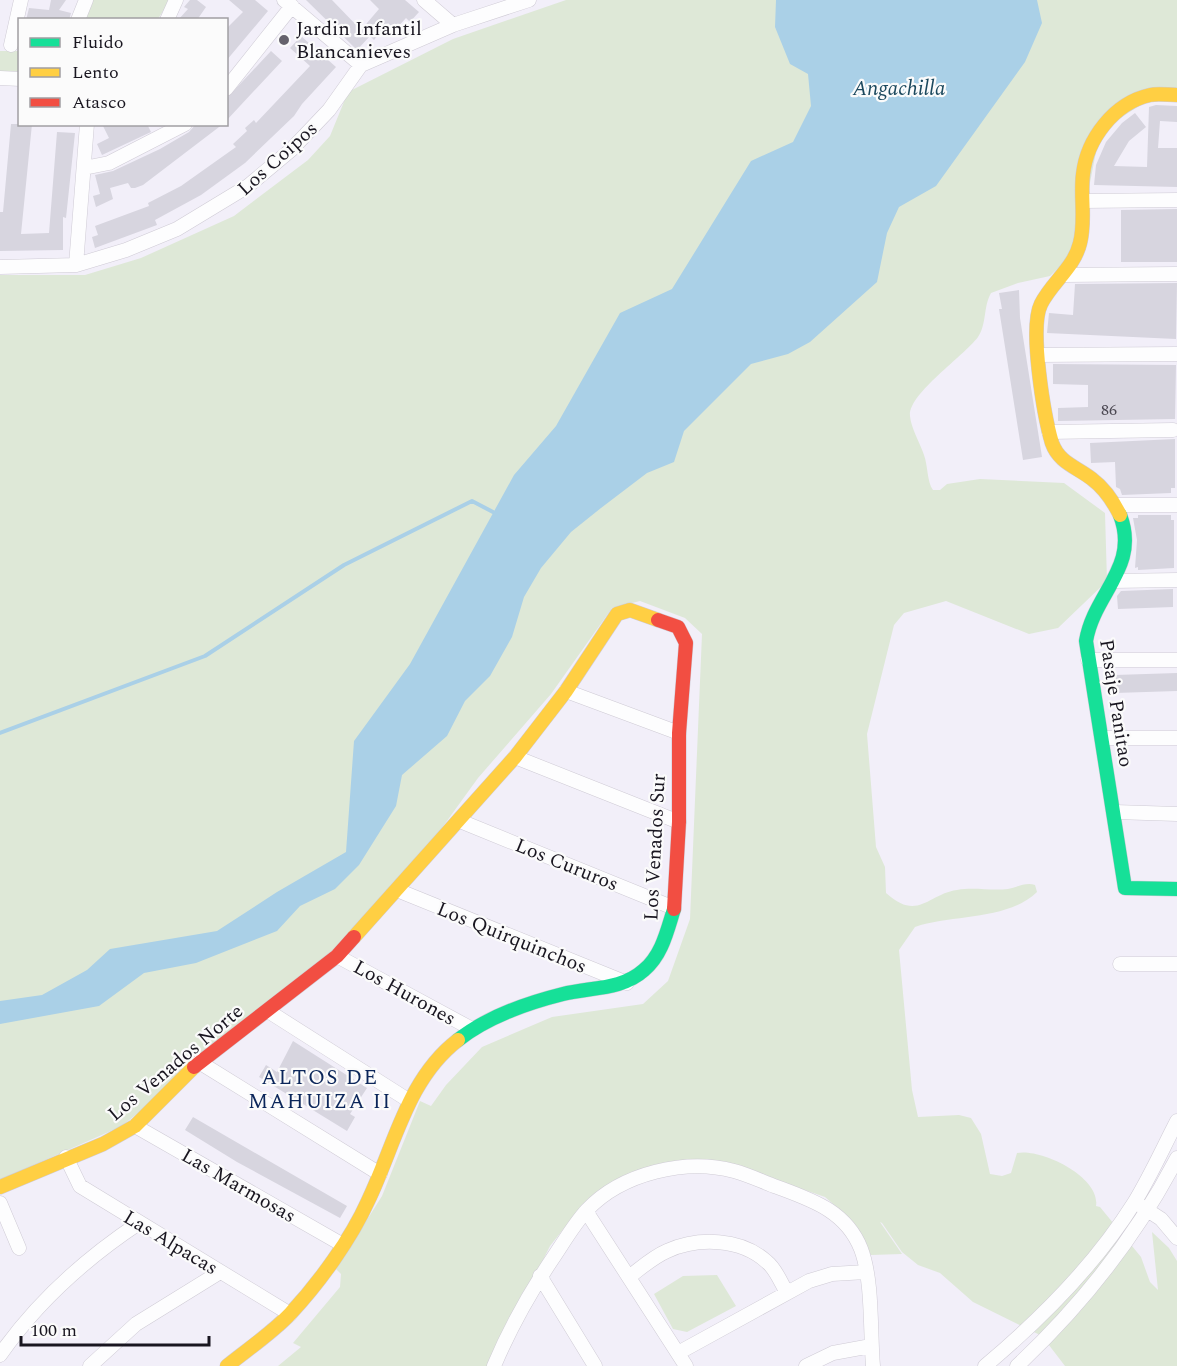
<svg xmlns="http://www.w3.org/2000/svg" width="1177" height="1366" font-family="Spectral,serif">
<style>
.green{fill:#dee8d7}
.water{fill:#aad0e7}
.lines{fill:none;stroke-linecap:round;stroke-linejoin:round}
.stream{stroke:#aad0e7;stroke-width:4}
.building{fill:#d7d5df}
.street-casing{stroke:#cfcbd5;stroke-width:15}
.fast-casing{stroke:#cfcbd5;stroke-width:15}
.slow-casing{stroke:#cfcbd5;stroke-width:15}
.jam-casing{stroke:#cfcbd5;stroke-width:15}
.street{stroke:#fdfdfe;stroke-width:14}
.fast{stroke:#16e098;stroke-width:14}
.slow{stroke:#ffcf43;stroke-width:14}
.jam{stroke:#f24e42;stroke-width:14}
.poi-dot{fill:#65626c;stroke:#fbfbfb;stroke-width:2}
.labels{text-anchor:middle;stroke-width:4.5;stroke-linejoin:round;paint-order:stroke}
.number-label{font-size:16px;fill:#4c4953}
.poi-label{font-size:20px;fill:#191620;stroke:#fbfbfb;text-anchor:start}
.street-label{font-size:20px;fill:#191620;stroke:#fbfbfb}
.water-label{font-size:21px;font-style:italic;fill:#1c495e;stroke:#fbfbfb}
.neighbourhood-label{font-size:21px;letter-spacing:1.5px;fill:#0b265a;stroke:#fbfbfb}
</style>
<rect width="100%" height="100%" fill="#f2eff9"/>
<!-- green -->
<path class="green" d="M91 0H170L158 19 83 20Z
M566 0H1177V96L1153 97 1100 131 1077 250 1050 276 1018 283 991 293C983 307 987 324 978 337 963 357 908 394 910 416 911 428 920 443 924 455 928 466 927 482 933 490H940L947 484 980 479 1064 483 1105 513 1107 581 1058 628 1029 634 946 601 904 613 894 625 867 734 876 847 885 867 886 893C918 922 928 894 957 890 974 887 991 891 1008 889 1018 887 1026 882 1035 885L1037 892C1007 921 953 914 915 927L899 950 912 1090 918 1117 959 1115 971 1118 981 1134 990 1174 1002 1176 1011 1173 1017 1153C1041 1148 1101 1177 1096 1206L1100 1207 1141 1257 1150 1282 1158 1290 1152 1232 1169 1248 1177 1261V1366H1065L1042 1336 973 1302 940 1273 918 1265 902 1252 882 1223 880 1222 902 1254 871 1255 848 1217 825 1197 758 1174 690 1164 581 1207 550 1246 538 1270 522 1294 489 1366H278L301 1347 293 1343 340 1287 341 1274 336 1269 382 1196 420 1101 431 1106 446 1085 482 1047 552 1017 643 1004 668 981 690 919 702 634 685 618 640 601 612 608 551 694 478 778 431 843 331 953 122 1126 0 1180V275H85L141 258 234 216 308 160 330 136 348 92 453 39Z
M0 51H19V72L0 71Z
M717 1275 736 1306 687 1332 673 1329 654 1294 683 1276Z"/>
<!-- water -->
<path class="water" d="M776 0H1037L1042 23 1025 62 936 186 899 207 887 233 877 282 810 342 788 354 751 364 684 431 674 462 647 473 601 508 571 532 541 568 524 597 512 637 490 676 465 701 447 736 402 775 396 806 359 865 335 889 300 906 277 931 196 963 144 973 99 1006 0 1024V1001L42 995 87 970 110 949 217 931 277 892 346 852 354 741 410 664 514 475 556 426 620 313 672 289 751 161 793 142 811 106 808 74 790 64 775 27Z"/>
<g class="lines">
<!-- stream -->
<path class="stream" d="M0 733 205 656 344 565 472 501 493 512"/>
</g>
<!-- building -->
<path class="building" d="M51 0H66L59 10 71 13 69 20H26L29 8 49 10Z
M190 0H197L206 7 197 20H178L188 9 184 7Z
M229 0H255L268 11 226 61V29L243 12Z
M306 0H332L361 30 379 9 370 0H405L419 12 410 22 406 18 395 30 388 23 374 40 370 36 357 50Z
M301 36 336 67 302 104 294 116 245 163 201 195 155 220 157 225 95 248 92 237 98 235 95 226 149 206 148 203 181 186 236 147 233 144 247 131 245 128 254 120 256 123 310 66 290 48Z
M271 51 282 61 226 121V99Z
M1156 105 1177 106V122L1160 121 1158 148H1177V187L1094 185 1096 165 1106 142 1122 123 1135 113 1146 127 1129 141 1114 166 1147 167 1149 107Z
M11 124H32L21 234 49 233 57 132 75 133 66 218 63 217V250L0 251V212H3Z
M102 124H147L151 132 102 155 97 144 109 138Z
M196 124H223L143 185 135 188H131L128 183 110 188 113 199 96 207 93 196 100 194 95 175 113 171 160 149 189 132Z
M1177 209V262H1121V210Z
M1177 283 1176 339 1047 333 1049 313 1073 315 1075 284Z
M1019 290 1020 318 1042 457 1023 460 999 309H1002L999 293Z
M1053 364 1176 365 1175 419 1058 421V408L1088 407V385L1053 384Z
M1175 439V488H1171V493L1122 495 1120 489 1116 487 1115 462 1091 463 1090 443Z
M1138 515H1171V520H1174V568L1138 570V567L1135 568 1137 540 1133 518H1138Z
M1173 589V607L1118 609 1117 596 1121 591Z
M1177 673V691L1115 693V675Z
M293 1041 367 1088 350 1114 355 1117 347 1131 259 1077 266 1065 277 1072Z
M193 1117 347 1206 340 1218 237 1162 185 1130Z"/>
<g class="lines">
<!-- street casing -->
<g class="street-casing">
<path id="street" d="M284 0 361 65
M424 0 453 25
M78 20 86 0
M167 20 176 0
M11 45 21 0
M0 78 20 79
M226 89 292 6
M84 168 109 163 185 124
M1083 201 1177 200
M76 265 87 124
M0 267 76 265 126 250 177 229 248 186 291 150 329 110 361 65 453 25 529 0
M1064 275 1176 274
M1038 355 1177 354
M1049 432 1173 430
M1115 505H1177
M1113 581 1177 580
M1088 660H1177
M566 691 679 733
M1102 738H1177
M515 757 679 822
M1115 812 1177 814
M460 821 674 908
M397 890 627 983
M337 956 472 1029
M1120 964H1177
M268 1011 408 1100
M199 1062 380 1174
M135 1126 343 1245
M66 1157 80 1186 290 1314
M0 1203 19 1248
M1141 1206 1161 1219 1177 1238
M586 1211 686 1366
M540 1276 595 1366
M629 1277C641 1268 653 1257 667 1251 698 1237 741 1238 767 1262 776 1269 781 1283 787 1293
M678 1353 809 1281 832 1274 866 1272
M0 1355C37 1302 85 1259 139 1223
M90 1366 136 1324 220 1272
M494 1366C510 1328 532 1289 555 1255 565 1240 575 1223 587 1210 622 1173 686 1158 734 1171 749 1175 763 1182 777 1187 812 1200 846 1211 861 1249 873 1281 870 1331 873 1366
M806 1366 833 1353 871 1346
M985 1366C1041 1319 1095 1265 1134 1203 1150 1177 1163 1148 1177 1121
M1017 1366C1082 1305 1136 1237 1177 1158"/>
</g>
<!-- fast casing -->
<g class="fast-casing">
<path id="fast" d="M1120 515C1140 567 1094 593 1086 641L1125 888 1177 889
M458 1040C487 1017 527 1003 563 994 591 987 622 990 644 970 662 955 667 931 674 909"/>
</g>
<!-- slow casing -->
<g class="slow-casing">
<path id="slow" d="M1120 515C1113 501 1104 488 1092 479 1077 467 1059 463 1052 443 1044 416 1029 328 1041 304 1052 282 1074 268 1080 243 1086 220 1080 197 1083 174 1087 139 1114 103 1150 95 1158 93 1168 95 1177 95
M354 937 515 757 566 691 617 614 630 610 658 620
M0 1187 103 1144 135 1126 194 1067
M227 1366C248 1349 272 1333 290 1314 319 1283 351 1239 368 1201 395 1145 407 1079 458 1040"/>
</g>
<!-- jam casing -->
<g class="jam-casing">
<path id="jam" d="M658 620 678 627 686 643 679 733V822L674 909
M194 1067 337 956 354 937"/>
</g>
<!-- street -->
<use href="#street" class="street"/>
<!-- fast -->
<use href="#fast" class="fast"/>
<!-- slow -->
<use href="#slow" class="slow"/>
<!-- jam -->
<use href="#jam" class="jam"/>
</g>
<!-- markers -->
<circle class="poi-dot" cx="284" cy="40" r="6"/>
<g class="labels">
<!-- number labels -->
<g class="number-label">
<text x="1109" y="415">86</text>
</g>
<!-- poi labels -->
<g class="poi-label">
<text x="296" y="35">Jardin Infantil<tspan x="296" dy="23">Blancanieves</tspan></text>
</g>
<!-- street labels -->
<g class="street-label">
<text transform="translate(277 158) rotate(-42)" y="7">Los Coipos</text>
<text transform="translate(1117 703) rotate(81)" y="7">Pasaje Panitao</text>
<text transform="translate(654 847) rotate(-87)" y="7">Los Venados Sur</text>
<text transform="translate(567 864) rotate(22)" y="7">Los Cururos</text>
<text transform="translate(512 937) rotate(22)" y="7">Los Quirquinchos</text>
<text transform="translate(405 992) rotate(29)" y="7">Los Hurones</text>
<text transform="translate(175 1062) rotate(-40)" y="7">Los Venados Norte</text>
<text transform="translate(239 1185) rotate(30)" y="7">Las Marmosas</text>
<text transform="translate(171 1242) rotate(31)" y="7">Las Alpacas</text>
</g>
<!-- water labels -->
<g class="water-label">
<text x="899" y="95">Angachilla</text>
</g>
<!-- neighbourhood labels -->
<g class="neighbourhood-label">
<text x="320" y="1084">ALTOS DE<tspan x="320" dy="24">MAHUIZA II</tspan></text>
</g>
</g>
<!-- legend -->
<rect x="18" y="18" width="210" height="108" fill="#fbfbfb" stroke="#a19fa3" stroke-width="1.5"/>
<rect x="30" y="38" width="30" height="9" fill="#16e098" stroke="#a19fa3" stroke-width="1.5"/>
<text x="72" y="48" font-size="18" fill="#191620">Fluido</text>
<rect x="30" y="68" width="30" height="9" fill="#ffcf43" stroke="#a19fa3" stroke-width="1.5"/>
<text x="72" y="78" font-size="18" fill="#191620">Lento</text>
<rect x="30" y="98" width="30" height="9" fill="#f24e42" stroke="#a19fa3" stroke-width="1.5"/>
<text x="72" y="108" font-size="18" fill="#191620">Atasco</text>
<!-- scale -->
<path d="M21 1336v9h188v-9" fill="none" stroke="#191620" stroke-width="3"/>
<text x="30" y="1336" font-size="18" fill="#191620" stroke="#fbfbfb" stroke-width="4.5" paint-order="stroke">100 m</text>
</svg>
